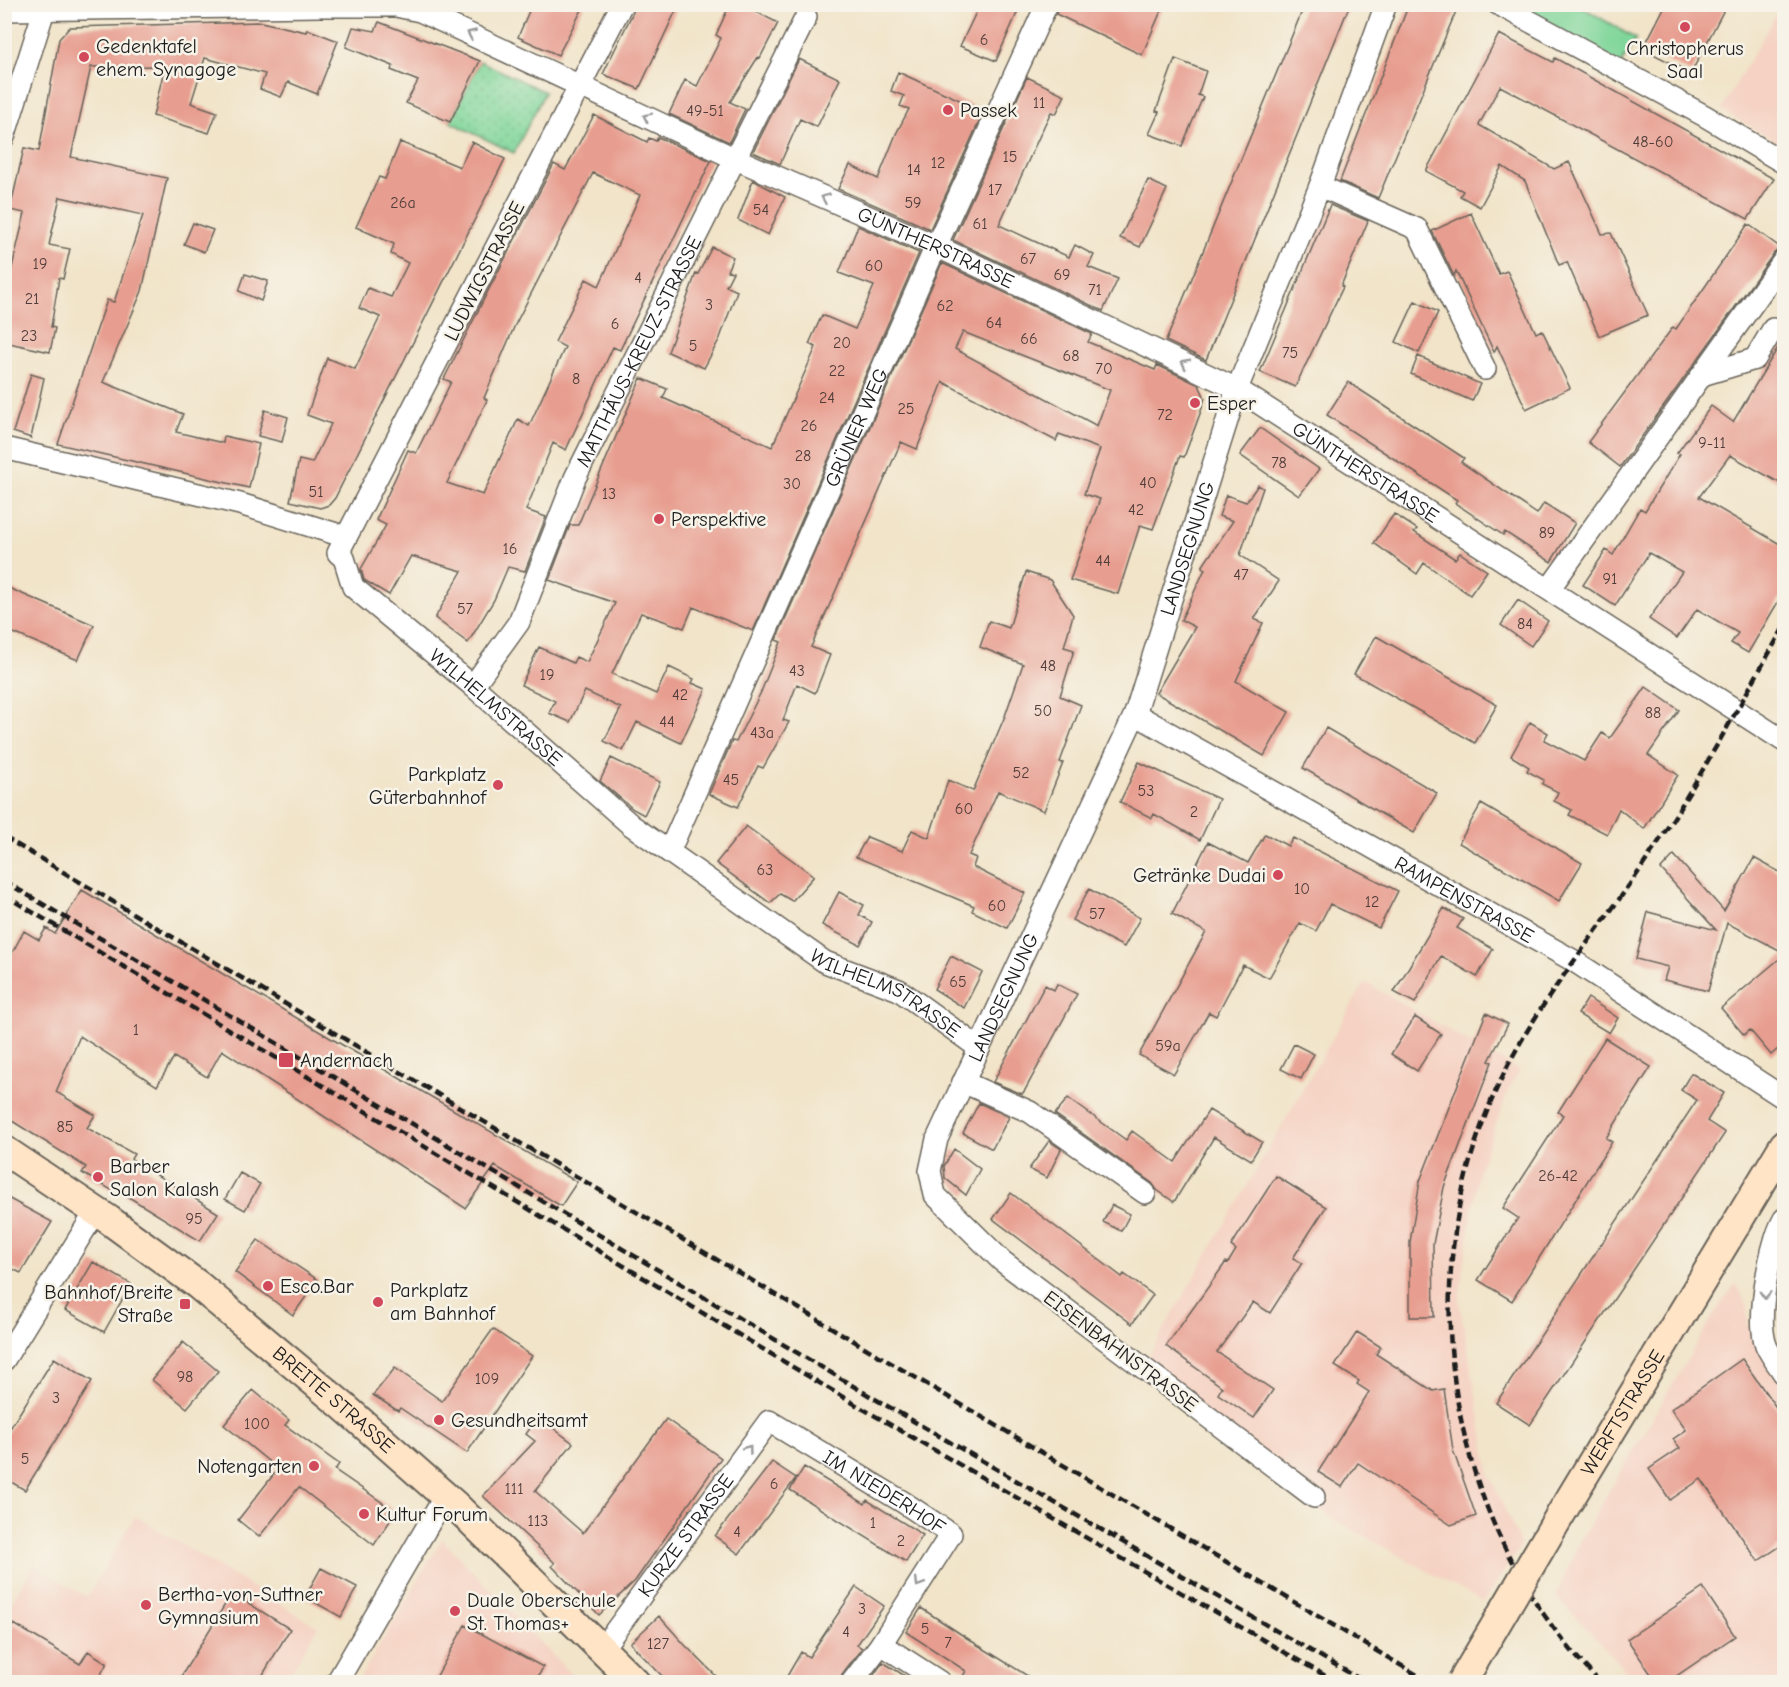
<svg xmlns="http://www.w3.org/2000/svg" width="1789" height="1687" font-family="'Comic Neue',sans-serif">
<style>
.built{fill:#f5d2c3}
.grass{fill:url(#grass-dots);stroke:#4e795b;stroke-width:1.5}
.park{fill:#7fd69a;stroke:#4e795b;stroke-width:1.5}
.building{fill:#e79d8f;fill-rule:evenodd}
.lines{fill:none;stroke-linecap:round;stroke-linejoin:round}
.street-casing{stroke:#676259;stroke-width:24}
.secondary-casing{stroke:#676259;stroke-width:32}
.street{stroke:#fff;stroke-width:21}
.secondary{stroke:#ffe4c6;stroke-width:28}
.rail{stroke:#1c1c1c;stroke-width:4.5;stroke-dasharray:9 4.5;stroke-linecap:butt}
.secondary-bridge-casing{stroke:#676259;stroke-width:32;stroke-linecap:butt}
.secondary-bridge{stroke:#ffe4c6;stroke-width:28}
.oneway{stroke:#999}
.poi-dot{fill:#d1495b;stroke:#f7f3e8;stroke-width:2}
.labels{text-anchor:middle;stroke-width:5;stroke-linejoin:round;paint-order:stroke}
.number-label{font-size:16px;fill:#4f3c39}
.poi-label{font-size:20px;fill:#1c1c1c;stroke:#f7f3e8;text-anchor:start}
.street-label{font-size:20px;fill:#1c1c1c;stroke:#f7f3e8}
</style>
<defs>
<pattern id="grass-dots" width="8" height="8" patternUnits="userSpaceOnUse" patternTransform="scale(1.5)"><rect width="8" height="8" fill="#7fd69a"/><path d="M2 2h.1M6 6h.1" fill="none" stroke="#6db784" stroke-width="1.8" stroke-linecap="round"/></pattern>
</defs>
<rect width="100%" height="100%" fill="#f7f3e8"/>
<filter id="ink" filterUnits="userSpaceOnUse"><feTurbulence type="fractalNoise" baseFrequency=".0167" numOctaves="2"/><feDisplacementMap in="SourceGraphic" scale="12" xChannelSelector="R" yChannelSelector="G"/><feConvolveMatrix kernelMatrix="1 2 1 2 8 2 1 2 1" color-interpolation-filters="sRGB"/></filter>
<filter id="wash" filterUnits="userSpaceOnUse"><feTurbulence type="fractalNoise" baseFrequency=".008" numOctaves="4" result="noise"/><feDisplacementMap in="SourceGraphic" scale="24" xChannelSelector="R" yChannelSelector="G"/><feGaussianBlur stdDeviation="1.35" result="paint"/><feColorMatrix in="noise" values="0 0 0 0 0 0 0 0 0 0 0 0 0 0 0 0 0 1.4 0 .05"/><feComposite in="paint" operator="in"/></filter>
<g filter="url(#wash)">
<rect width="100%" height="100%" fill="#f1e4c9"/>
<!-- built -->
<path class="built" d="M1767 5H1784V146L1721 110 1778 11Z
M1365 982 1520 1071 1509 1089 1478 1173 1459 1300 1490 1475 1521 1546 1483 1602 1330 1517 1141 1369Z
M1736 1283 1747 1306 1748 1325 1784 1384V1682H1636L1556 1596 1580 1540 1716 1311Z
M135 1516 318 1627 285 1682H5V1613L33 1565 87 1597Z
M442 1539 578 1682H358Z"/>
<!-- grass -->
<path class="grass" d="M480 61 545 92 514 153 450 122Z"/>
<!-- park -->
<path class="park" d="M1511 5H1579L1636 39 1620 66Z"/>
<g id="blocks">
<!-- building -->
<path class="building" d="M532 4H585L558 55 518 37Z
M637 4H679L639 89 603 74Z
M730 4H741L778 23 760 58 758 57 730 102 745 109 729 142 669 114 685 80 697 86 721 38 716 35Z
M980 4H1021L996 61 960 46Z
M1059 4H1164L1142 55 1056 14Z
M1305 4H1350L1206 360 1166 341Z
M1409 4H1459L1378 198 1340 181Z
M1666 4H1727L1691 73 1643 49Z
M261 22 306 32 307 29 338 41 317 94 288 82 281 97 260 89 265 74 205 58 191 103 217 112 209 133 153 116 165 66 91 67 71 157 167 178 142 291 103 382 183 414 176 432 223 443 224 436 259 444 249 488 58 444 107 300 114 302 143 215 60 197 49 245 70 249 63 279 59 278 51 327 55 328 50 352 4 342V301L25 213 10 210 24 148 39 151 59 39 70 27Z
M379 22 480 61 450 122 406 103 418 81 391 70 393 66 346 47 353 27 375 31Z
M1499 34 1553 62 1555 58 1774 179 1748 219 1500 86 1479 125 1554 169 1569 162 1602 234 1611 233 1648 315 1599 336 1567 262 1559 265 1525 181 1502 166 1480 207 1460 196 1463 191 1426 171Z
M799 59 840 79 817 127 800 119 780 164 753 152Z
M1175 59 1206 71 1198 95 1203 97 1182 146 1149 134 1159 112 1156 111Z
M898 72 984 111 930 229 838 189 850 165 878 179 896 134 909 109 900 106 904 96 891 91Z
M1027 77 1065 95 1056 114 1051 112 1045 124 999 225 1069 257 1075 245 1094 255 1088 267 1118 279 1103 311 953 240Z
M594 115 647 142 649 138 656 141 658 137 711 161 620 350 613 347 566 450 553 443 526 510 546 517 525 571 508 567 494 600 468 643 435 618 462 571 411 556 389 595 364 580 361 569 386 525 376 520 408 450 416 453 451 382 444 379 485 297 554 164 565 170ZM593 173 640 195 599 286 586 279 555 342 565 347 529 426 518 419 483 495 447 483 487 400 484 398 515 325Z
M400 142 460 167 472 142 505 159 335 498 329 505 320 508 290 501 299 460 312 463 331 424 307 415 327 358 355 369 380 317 359 308 368 288 391 297 408 263 391 254 394 244 356 227 379 177 385 179Z
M753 180 785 197 768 235 738 220Z
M1148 180 1167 189 1140 247 1120 238Z
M1330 205 1368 221 1341 286 1343 287 1295 387 1260 372Z
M1471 213 1499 274 1507 271 1536 333 1542 330 1570 388 1526 409 1497 346 1494 352 1456 271 1454 276 1432 231Z
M193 223 213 230 204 252 184 244Z
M1748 224 1781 248 1774 253 1620 467 1588 442 1673 327 1676 329Z
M858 226 919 253 753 631 693 607 684 628 641 613 612 674 656 694 669 667 694 679 692 683 706 689 681 743 637 722 623 751 604 741 621 708 585 691 570 722 549 713 555 701 521 685 539 647 573 663 576 657 587 662 615 603 549 580 570 525H578L641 378 667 389 663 398 772 447 816 347 809 344 822 315 855 329 874 286 839 273Z
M712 247 733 257 727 271 733 272 726 286 737 291 720 338 704 368 668 352 696 273 698 274Z
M942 263 1092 334 1088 342 1155 370 1157 365 1199 385 1205 398 1201 411 1184 457 1180 456 1153 529 1140 525 1118 594 1070 580 1100 499 1084 494 1100 449 1059 434 1056 441 943 382 917 449 901 442 811 647 830 655 815 693 797 684 783 720 789 722 763 768 758 766 738 807 709 794 732 741 736 742 761 692 781 642 776 640ZM963 332 1110 390 1097 426 955 349Z
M245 274 268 281 261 301 239 291Z
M1415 301 1438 312 1419 353 1396 342Z
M1785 336V486L1730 455 1699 497 1785 547V590L1748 653 1731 643 1738 633 1697 609 1677 638 1649 619 1682 572 1649 553 1615 606 1583 585 1606 550 1613 555 1640 508 1645 511 1680 454 1677 453 1711 406 1733 422Z
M1418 356 1480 384 1472 401 1411 374Z
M31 374 44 378 31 438 13 432Z
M1348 382 1464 458 1461 462 1537 514 1544 503 1575 523 1551 562 1505 532 1503 535 1455 503 1457 500 1327 415Z
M265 410 288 417 282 442 258 436Z
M1260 428 1319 469 1299 496 1240 455Z
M1258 485 1263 488 1240 555 1279 581 1254 619 1263 623 1236 681 1289 712 1264 756 1156 693 1195 627 1181 620 1205 569 1202 567 1233 521 1219 516 1226 495 1246 502Z
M1394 514 1417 529 1414 532 1455 559 1460 553 1487 571 1470 595 1424 563 1417 574 1374 543Z
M1026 572 1050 580 1073 615 1064 647 1074 650 1060 696 1081 705 1060 762 1063 763 1044 811 998 791 969 855 976 858 973 867 1025 893 1007 928 972 911 974 906 856 857 867 837 902 851 912 830 929 838 948 780 973 791 1005 716 1023 664 980 647 989 621 1009 628Z
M4 586 94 625 78 660 4 629Z
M1518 600 1548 621 1531 646 1501 625Z
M1376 636 1497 705 1475 743 1354 674Z
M1646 687 1679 710 1648 755 1678 775 1644 829 1619 809 1607 834 1569 815 1572 810 1554 801 1558 792 1542 784 1544 780 1527 771 1529 767 1511 756 1530 722 1548 733 1544 740 1584 761 1602 733 1610 738Z
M1326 728 1437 793 1414 833 1303 768Z
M611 758 660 782 644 815 633 809 600 781Z
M1139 762 1219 799 1200 840 1154 814 1152 818 1120 802Z
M1481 804 1582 863 1559 901 1459 843Z
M746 826 814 876 792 901 780 894 770 903 716 863Z
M1265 834 1288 846 1293 838 1398 891 1379 928 1330 904 1316 931 1300 923 1269 978 1243 965 1216 1016 1209 1012 1174 1074 1139 1055 1206 932 1172 914 1208 842 1248 863Z
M1674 855 1724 911 1754 858 1785 875V953L1727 923 1708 991 1664 980 1668 967 1636 959 1648 912 1716 930 1661 869Z
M1089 889 1140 918 1124 947 1072 920Z
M82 890 327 1036 577 1182 561 1206 495 1166 465 1208 222 1050 207 1077 174 1057 157 1086 80 1036 56 1092 95 1115 87 1128 134 1154 131 1159 218 1213 200 1241 114 1188 113 1191 82 1173 86 1167 4 1116V968L24 931 39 940 46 928 55 934Z
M839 892 864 905 859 915 872 922 860 945 822 925Z
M1444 908 1463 919 1457 928 1493 949 1477 977 1441 956 1415 1003 1394 992Z
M1785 954V1043L1771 1055 1750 1030 1744 1035 1721 1008Z
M951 956 982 972 964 1008 934 989Z
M1057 984 1077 994 1025 1090 1022 1094 993 1082 1045 985 1054 990Z
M1588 998 1618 1018 1609 1033 1578 1014Z
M1486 1013 1508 1024 1489 1061 1492 1062 1444 1187 1433 1244 1434 1317H1410V1242L1420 1181Z
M1415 1017 1441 1034 1417 1071 1391 1054Z
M1605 1038 1651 1067 1606 1138 1612 1142 1512 1301 1478 1280 1518 1218 1503 1208 1563 1115 1558 1112Z
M1294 1044 1314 1054 1301 1079 1281 1069Z
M1691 1073 1724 1093 1707 1121 1725 1133 1530 1425 1496 1403 1697 1100 1681 1090Z
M1068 1098 1126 1140 1132 1131 1175 1162 1209 1110 1262 1142 1251 1160 1214 1137 1174 1202 1157 1190 1152 1183 1055 1114Z
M979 1103 1009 1117 992 1149 963 1133Z
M1049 1141 1061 1149 1047 1178 1029 1169Z
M954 1149 980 1169 966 1195 945 1178 944 1166Z
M240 1173 260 1184 245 1210 225 1199Z
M1276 1176 1326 1207 1293 1258 1302 1263 1270 1313 1253 1302 1217 1352 1273 1390 1254 1418 1218 1394 1222 1387 1166 1346 1226 1262 1228 1263 1236 1250 1231 1246Z
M1011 1193 1122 1277 1124 1274 1153 1295 1132 1324 993 1219Z
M4 1196 52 1222 21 1273 4 1265Z
M1112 1205 1130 1214 1121 1231 1103 1222Z
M258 1240 318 1280 293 1315 235 1272Z
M93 1262 131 1284 104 1332 65 1310Z
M493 1329 532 1356 467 1453 400 1408 398 1411 373 1395 395 1368 442 1401Z
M1357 1332 1381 1347 1376 1354 1433 1391 1444 1389 1453 1450 1476 1516 1451 1525 1358 1463 1342 1487 1318 1472 1369 1392 1357 1384 1359 1381 1335 1366Z
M183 1342 218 1371 187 1408 152 1380Z
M54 1358 92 1381 25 1490 4 1478V1438Z
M1742 1359 1785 1420V1543L1758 1561 1701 1479 1670 1500 1649 1469 1680 1448 1673 1439 1686 1430 1671 1409Z
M253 1390 289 1420 285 1425 339 1464 335 1470 396 1512 374 1545 299 1487 259 1537 238 1520 278 1469 224 1425Z
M538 1417 573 1443 535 1491 583 1533 666 1419 721 1458 635 1581 599 1615 552 1566 555 1563 483 1496 535 1441 526 1434Z
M772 1462 796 1478 739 1554 715 1536Z
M804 1467 865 1504 867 1500 923 1535 906 1562 790 1490Z
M321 1568 357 1587 341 1617 305 1597Z
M856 1587 884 1606 857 1645 862 1648 842 1674 840 1683H783L801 1652 809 1657Z
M1703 1588 1735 1636 1666 1683H1657L1627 1639Z
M232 1593 290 1629 258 1683H177Z
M921 1608 973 1642 1039 1683H959L966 1671 906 1632Z
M659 1616 684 1644 723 1683H669L630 1643Z
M14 1624 80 1664 88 1651 107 1663 100 1676 110 1683H4V1638Z
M465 1625 543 1667 535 1683H433Z
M883 1662 916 1683H868Z"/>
</g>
</g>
<g filter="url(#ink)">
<use href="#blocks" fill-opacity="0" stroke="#676259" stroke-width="1.5"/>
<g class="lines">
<!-- street casing -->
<g class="street-casing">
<g id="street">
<path id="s1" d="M622 4 338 553 344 558 353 587 473 686 631 825 825 962 899 990 979 1048"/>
<path d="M1498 4 1705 116 1784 163"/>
<path id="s2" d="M4 10 320 6H396L420 11 736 159 936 246 1237 389 1784 741"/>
<path d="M4 137 46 4"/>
<path d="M1320 186 1417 229 1485 369"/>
<path d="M1702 375 1755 359 1773 329"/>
<path d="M4 448 240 504 346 537"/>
<path d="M1550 588 1784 260"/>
<path id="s3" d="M473 686 519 622 575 478 806 17"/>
<path id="s4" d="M1135 714 1574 961 1784 1098"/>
<path id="s5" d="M669 852 936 246 1047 4"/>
<path d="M963 1082 1030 1112 1145 1193"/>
<path d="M1784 1219C1770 1244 1757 1314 1765 1342 1767 1352 1779 1365 1784 1374"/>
<path d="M4 1360 96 1211"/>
<path id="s6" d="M1314 1497 1002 1261 935 1195 930 1171 937 1139 1135 714 1237 389 1320 186 1386 4"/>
<path d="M881 1644 940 1682"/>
<path id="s7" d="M602 1649 769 1421 903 1502 951 1534 881 1644 852 1682"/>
<path d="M337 1682 445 1496"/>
</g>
</g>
<!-- secondary casing -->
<g class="secondary-casing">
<g id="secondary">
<path id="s8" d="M4 1150 109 1220 198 1285 343 1406 455 1505 635 1682"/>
<path id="s9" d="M1553 1527 1784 1145"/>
</g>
</g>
<!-- street -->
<use href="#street" class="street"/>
<!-- secondary -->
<use href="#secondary" class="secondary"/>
<!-- rail -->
<path class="rail" d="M4 837 1429 1682
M4 881 870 1396 1365 1682
M4 895 858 1406 1336 1682
M1600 1682C1450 1531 1408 1292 1493 1097 1534 1001 1606 925 1661 838 1705 769 1744 697 1784 627"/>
<!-- secondary-bridge casing -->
<g class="secondary-bridge-casing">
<path id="secondary-bridge" d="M1462 1682 1553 1527"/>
</g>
<!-- secondary-bridge -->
<use href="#secondary-bridge" class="secondary-bridge"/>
</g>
<!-- one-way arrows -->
<defs><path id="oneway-chevron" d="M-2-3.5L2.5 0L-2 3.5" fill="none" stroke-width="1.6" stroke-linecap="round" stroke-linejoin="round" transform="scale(1.5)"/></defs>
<g class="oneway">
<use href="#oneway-chevron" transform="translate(471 34) rotate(-155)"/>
<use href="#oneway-chevron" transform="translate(647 117) rotate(-154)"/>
<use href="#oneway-chevron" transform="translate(825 198) rotate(-156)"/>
<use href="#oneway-chevron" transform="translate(1185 363) rotate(-153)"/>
<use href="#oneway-chevron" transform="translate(1765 1295) rotate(93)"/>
<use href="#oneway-chevron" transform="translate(748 1449) rotate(-54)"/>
<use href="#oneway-chevron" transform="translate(919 1583) rotate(122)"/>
</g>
</g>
<!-- markers -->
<g class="poi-dot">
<circle cx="1685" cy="27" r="6"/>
<circle cx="84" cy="57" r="6"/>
<circle cx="948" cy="110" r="6"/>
<circle cx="1195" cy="403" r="6"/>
<circle cx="659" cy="519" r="6"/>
<circle cx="498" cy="785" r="6"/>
<circle cx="1278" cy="875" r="6"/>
<rect x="278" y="1052" width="16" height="16" rx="3"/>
<circle cx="98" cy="1177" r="6"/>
<circle cx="268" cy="1286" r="6"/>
<circle cx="378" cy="1302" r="6"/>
<rect x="179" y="1298" width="12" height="12" rx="3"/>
<circle cx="439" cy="1420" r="6"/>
<circle cx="314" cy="1466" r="6"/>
<circle cx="364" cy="1514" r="6"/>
<circle cx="146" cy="1605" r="6"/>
<circle cx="455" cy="1611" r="6"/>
</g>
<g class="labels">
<!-- number labels -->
<g class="number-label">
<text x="984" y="45">6</text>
<text x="1039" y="108">11</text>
<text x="705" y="116">49-51</text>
<text x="1653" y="147">48-60</text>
<text x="1010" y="162">15</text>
<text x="938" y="168">12</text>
<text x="914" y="175">14</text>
<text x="995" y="195">17</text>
<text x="403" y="208">26a</text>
<text x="913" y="208">59</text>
<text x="761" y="215">54</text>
<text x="980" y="229">61</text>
<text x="1028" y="264">67</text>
<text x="40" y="269">19</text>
<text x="874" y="271">60</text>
<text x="1062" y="280">69</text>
<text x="638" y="283">4</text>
<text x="1095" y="295">71</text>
<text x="32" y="304">21</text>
<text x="709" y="310">3</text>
<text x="945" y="311">62</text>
<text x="994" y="328">64</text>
<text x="615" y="329">6</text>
<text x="29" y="341">23</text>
<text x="1029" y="344">66</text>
<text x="842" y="348">20</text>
<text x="693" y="351">5</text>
<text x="1290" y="358">75</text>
<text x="1071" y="361">68</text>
<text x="1104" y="374">70</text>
<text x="837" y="376">22</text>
<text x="576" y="384">8</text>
<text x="827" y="403">24</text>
<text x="906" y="414">25</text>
<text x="1165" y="420">72</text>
<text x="809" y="431">26</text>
<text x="1712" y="448">9-11</text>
<text x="803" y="461">28</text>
<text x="1279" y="468">78</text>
<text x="1148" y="488">40</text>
<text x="792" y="489">30</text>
<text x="316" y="497">51</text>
<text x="609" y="499">13</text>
<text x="1136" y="515">42</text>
<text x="1547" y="538">89</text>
<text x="510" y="554">16</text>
<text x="1103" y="566">44</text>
<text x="1241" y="580">47</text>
<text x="1610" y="584">91</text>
<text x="465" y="614">57</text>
<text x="1525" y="629">84</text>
<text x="1048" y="671">48</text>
<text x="797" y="676">43</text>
<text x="547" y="680">19</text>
<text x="680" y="700">42</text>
<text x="1043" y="716">50</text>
<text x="1653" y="718">88</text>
<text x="667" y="727">44</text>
<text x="762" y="738">43a</text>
<text x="1021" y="778">52</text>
<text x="731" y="785">45</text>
<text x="1146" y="796">53</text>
<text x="964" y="814">60</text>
<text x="1194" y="817">2</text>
<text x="765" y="875">63</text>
<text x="1302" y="894">10</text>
<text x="1372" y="907">12</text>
<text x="997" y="911">60</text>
<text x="1097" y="919">57</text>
<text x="958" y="987">65</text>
<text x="136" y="1035">1</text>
<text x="1168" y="1051">59a</text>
<text x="65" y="1132">85</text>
<text x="1558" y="1181">26-42</text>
<text x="194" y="1224">95</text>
<text x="185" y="1382">98</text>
<text x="487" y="1384">109</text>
<text x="56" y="1403">3</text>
<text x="257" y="1429">100</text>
<text x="25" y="1464">5</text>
<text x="774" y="1489">6</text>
<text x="514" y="1494">111</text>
<text x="538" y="1526">113</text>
<text x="873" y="1528">1</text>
<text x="737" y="1537">4</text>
<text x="901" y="1546">2</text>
<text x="862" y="1614">3</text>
<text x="925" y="1634">5</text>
<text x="846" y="1637">4</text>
<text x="948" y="1648">7</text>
<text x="658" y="1649">127</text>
</g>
<!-- poi labels -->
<g class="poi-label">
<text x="96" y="53">Gedenktafel<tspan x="96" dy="23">ehem. Synagoge</tspan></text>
<text x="1685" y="55" text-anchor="middle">Christopherus<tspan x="1685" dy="23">Saal</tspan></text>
<text x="960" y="117">Passek</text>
<text x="1207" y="410">Esper</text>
<text x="671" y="526">Perspektive</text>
<text x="486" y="781" text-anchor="end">Parkplatz<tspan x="486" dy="23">Güterbahnhof</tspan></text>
<text x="1266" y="882" text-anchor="end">Getränke Dudai</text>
<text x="300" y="1067">Andernach</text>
<text x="110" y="1173">Barber<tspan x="110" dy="23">Salon Kalash</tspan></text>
<text x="280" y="1293">Esco.Bar</text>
<text x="390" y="1297">Parkplatz<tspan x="390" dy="23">am Bahnhof</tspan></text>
<text x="173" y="1299" text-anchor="end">Bahnhof/Breite<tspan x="173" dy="23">Straße</tspan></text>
<text x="451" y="1427">Gesundheitsamt</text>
<text x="302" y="1473" text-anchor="end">Notengarten</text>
<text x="376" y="1521">Kultur Forum</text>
<text x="158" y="1601">Bertha-von-Suttner<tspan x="158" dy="23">Gymnasium</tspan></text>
<text x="467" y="1607">Duale Oberschule<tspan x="467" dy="23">St. Thomas+</tspan></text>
</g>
<!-- street labels -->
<g class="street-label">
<text dy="7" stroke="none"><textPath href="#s2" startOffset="984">GÜNTHERSTRASSE</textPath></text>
<text transform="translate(484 271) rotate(-63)" y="7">LUDWIGSTRASSE</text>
<text dy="7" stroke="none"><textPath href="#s3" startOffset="375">MATTHÄUS-KREUZ-STRASSE</textPath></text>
<text dy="7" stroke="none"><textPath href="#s5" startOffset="464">GRÜNER WEG</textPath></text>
<text dy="7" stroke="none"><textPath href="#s2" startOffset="1470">GÜNTHERSTRASSE</textPath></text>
<text dy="7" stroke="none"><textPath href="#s6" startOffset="1185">LANDSEGNUNG</textPath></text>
<text dy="7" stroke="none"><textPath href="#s1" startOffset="843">WILHELMSTRASSE</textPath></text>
<text dy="7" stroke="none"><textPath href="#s4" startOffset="378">RAMPENSTRASSE</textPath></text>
<text dy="7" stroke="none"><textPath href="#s1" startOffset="1328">WILHELMSTRASSE</textPath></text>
<text dy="7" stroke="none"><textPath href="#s6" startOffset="699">LANDSEGNUNG</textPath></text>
<text transform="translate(1121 1351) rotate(37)" y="7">EISENBAHNSTRASSE</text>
<text dy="7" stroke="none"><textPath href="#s8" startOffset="414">BREITE STRASSE</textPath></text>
<text dy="7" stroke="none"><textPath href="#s9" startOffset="134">WERFTSTRASSE</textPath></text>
<text dy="7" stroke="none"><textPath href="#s7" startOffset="418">IM NIEDERHOF</textPath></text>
<text dy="7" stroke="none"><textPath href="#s7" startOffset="141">KURZE STRASSE</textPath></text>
</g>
</g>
<!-- margin -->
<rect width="1789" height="1687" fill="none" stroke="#f7f3e8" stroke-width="24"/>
</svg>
